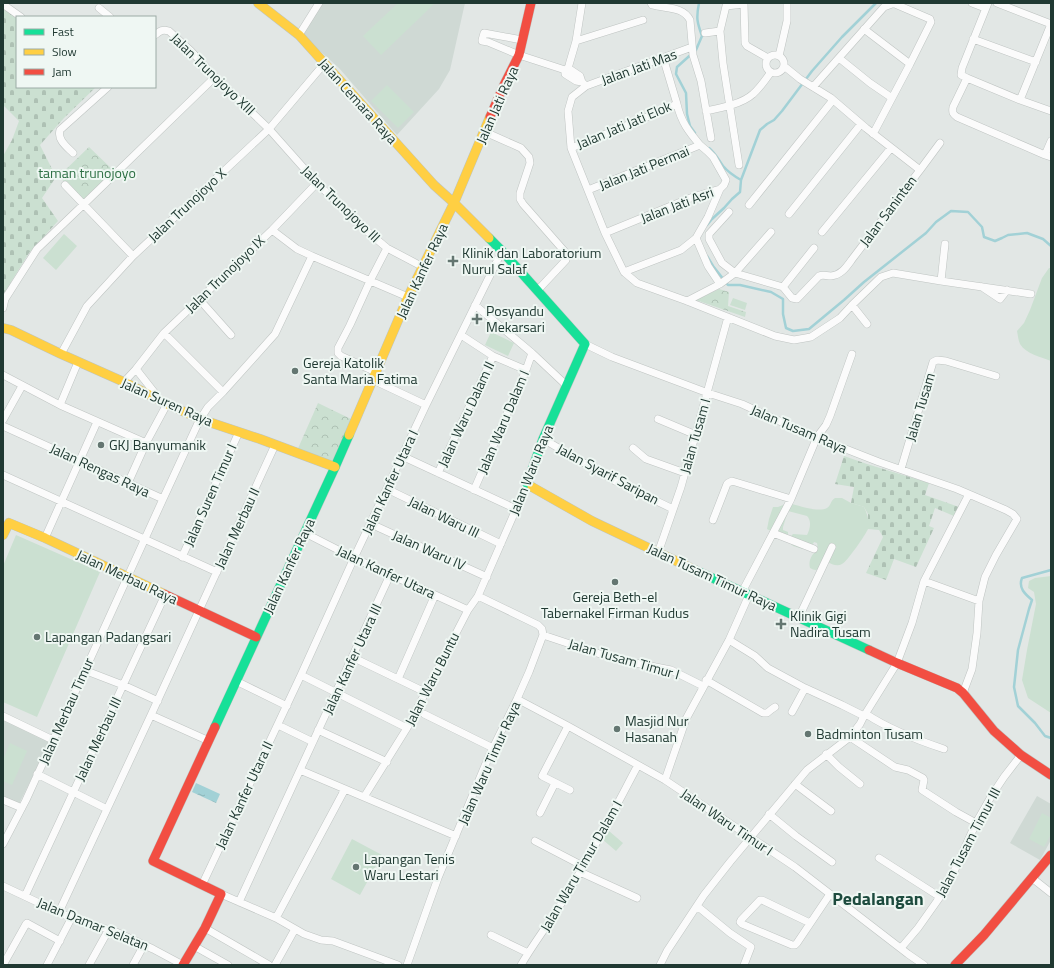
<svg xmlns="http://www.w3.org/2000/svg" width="1054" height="968" font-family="'Titillium Web',sans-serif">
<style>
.built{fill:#cfd9d4}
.grass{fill:#cbe0d1}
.forest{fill:url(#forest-crowns)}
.cemetery{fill:url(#cemetery-stones)}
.water{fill:url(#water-ripples)}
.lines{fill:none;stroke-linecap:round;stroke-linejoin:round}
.stream{stroke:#a2d1d6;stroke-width:2.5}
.street-casing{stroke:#bfc4c2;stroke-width:8}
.fast-casing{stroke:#bdc5c2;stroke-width:10}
.slow-casing{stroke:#bdc5c2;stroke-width:10}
.jam-casing{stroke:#bdc5c2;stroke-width:10}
.street{stroke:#fbfbfb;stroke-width:7}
.fast{stroke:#16e098;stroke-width:9}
.slow{stroke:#ffcf43;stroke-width:9}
.jam{stroke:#f24e42;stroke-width:9}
.poi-dot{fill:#647671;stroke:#eff7f3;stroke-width:1.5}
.labels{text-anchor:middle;stroke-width:4;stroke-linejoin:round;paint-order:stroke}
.street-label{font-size:14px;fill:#203932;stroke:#eff7f3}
.park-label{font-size:14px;fill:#2c6f43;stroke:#eff7f3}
.poi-label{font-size:14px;fill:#203932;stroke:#eff7f3;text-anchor:start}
.district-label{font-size:18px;font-weight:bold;fill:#1d4b3e;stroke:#eff7f3}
</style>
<defs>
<pattern id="forest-crowns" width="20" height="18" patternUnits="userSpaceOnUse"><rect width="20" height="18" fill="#cbe0d1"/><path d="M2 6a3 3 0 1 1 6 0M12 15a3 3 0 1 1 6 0" fill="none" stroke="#aec1b4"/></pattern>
<pattern id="cemetery-stones" width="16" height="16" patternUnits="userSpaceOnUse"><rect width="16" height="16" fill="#cbe0d1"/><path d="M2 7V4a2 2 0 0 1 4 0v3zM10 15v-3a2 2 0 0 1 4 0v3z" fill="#aec1b4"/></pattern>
<pattern id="water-ripples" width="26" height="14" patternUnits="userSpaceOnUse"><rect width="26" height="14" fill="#a2d1d6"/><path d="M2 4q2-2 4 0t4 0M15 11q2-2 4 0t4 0" fill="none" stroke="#8bb4b8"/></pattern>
</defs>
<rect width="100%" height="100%" fill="#e2e7e5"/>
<!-- built -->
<path class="built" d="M321 3H465L450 70 439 89 397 135 339 68 301 34Z
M3 718 50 741 18 806 3 799Z
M1037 796 1051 804V840L1040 860 1010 843Z"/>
<!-- grass -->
<path class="grass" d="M398 3H435L381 55 363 36Z
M387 85 414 112 398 128 371 101Z
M64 234 77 246 56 270 43 258Z
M1049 268H1051V361C1041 357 1026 354 1020 344 1018 340 1018 335 1017 331L1024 323 1030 310 1042 278Z
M733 298 747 303 745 310 730 305Z
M491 332 514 343 508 356 485 345Z
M835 498H842L851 503 864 507C867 513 870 522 868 529 866 534 847 562 842 564 837 567 832 564 827 562 822 567 818 573 810 568 808 560 812 554 818 549L817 543 814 542C808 552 803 549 793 546L790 543 791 536 793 534 807 535C810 529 812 521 807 516L788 511 783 527V530L788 532V535C781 534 773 533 767 529L769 519 773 507H778L788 503C798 505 818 513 827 508 831 506 830 501 835 498Z
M16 535 100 572 37 717 3 702V566Z
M1051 576V713L1028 698 1022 680 1027 650 1036 604 1034 592 1028 588 1029 581 1035 578Z
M10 743 27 751 12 785 3 781V760Z
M1042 813 1051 818V834L1044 847 1029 839Z
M609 831 623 843 616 851 602 839Z
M352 839 382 855 360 895 331 879Z"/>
<!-- forest -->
<path class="forest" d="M89 147 114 171 83 202 59 176Z
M719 289 729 292 728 306 746 312 745 317 696 300Z
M318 403 351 419 334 464 296 453Z"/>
<!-- cemetery -->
<path class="cemetery" d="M5 9 17 17V87H96L64 118 40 145 56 177 42 198 58 221 29 253 3 295V156L12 140 19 121 3 105V11Z
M844 456 867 464 929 483 925 495 959 507 954 516 935 508 929 526 934 528 916 567 894 559 886 580 866 573 883 537 879 530 868 529V514L864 507 851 503 854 487 835 484Z"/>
<!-- water -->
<path class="water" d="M196 783 220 794 216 803 192 792Z"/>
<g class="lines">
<!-- stream -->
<path class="stream" d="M695 133 690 126 687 114 686 93 676 74 677 67 696 50 702 36C697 22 696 18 699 3
M709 148C716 154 718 159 723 166 728 172 734 176 741 180
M707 225 712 219 724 208 732 199 740 192 741 180 760 130 767 124 774 120 782 111 812 71 842 37 876 3
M707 256 713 266 728 285H740L771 292 783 299V314L786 328 793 331 809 329 844 300 864 282 926 233 936 222 951 211 968 212 982 227 984 237 995 241 1002 238 1008 235 1027 233 1043 239 1051 246
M1051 570 1022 578C1018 588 1025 594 1032 600L1029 609 1018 650 1014 687 1018 706 1035 723 1045 736 1051 738"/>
<!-- street casing -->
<g class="street-casing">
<path id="street" d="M651 3 652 5C666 9 683 6 690 20L693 55 701 81 711 138
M744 3 745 43 747 46 768 58
M972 3 985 8
M988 3 962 68 961 75 967 78 953 107C952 113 953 114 957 117L1045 155
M997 3 1051 24
M4 5 21 17
M99 8 110 17
M864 29 910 64
M720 31 723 63 739 165
M705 33 720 31 726 6 744 4
M155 35C160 31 162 29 169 31L191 51 215 77 269 129 317 183 362 227 387 248 423 267
M299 35 319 3
M973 39 1036 62
M522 40 484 33 482 40V41L488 42 519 55 565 70V74L576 81 582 82 586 86 572 97 568 111 571 148 605 233 624 272 637 283 687 301 775 336 794 340 811 337 840 318 852 305 867 324
M576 41 643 20
M766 64a9 9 0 1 1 18 0a9 9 0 1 1-18 0Z
M779 56 787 21V3
M839 58 870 83 892 98
M568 68 580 76 582 82
M565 70 568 68 569 65 576 41 582 3
M967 78 1020 100 1051 111
M586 86 692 47
M813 87 884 7 892 4H895L930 19 931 22 910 64 873 134
M1020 100 1051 24
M706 111C721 108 742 104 753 94 760 88 766 79 771 72
M485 132 521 148 529 157 530 163 520 193V199L523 204 566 253V260L537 291
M1051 141 1045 155 1051 157
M571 148 633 123 677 104 663 57
M73 153C67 147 57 140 60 130L108 87
M920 170 940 143
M65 185 133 256
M588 190 700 145C689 132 681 122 677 104
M749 205 833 100
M729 212 709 234V239L722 263 735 273 783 287 792 298 797 299 819 276C823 274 826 276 831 276 842 275 847 266 853 258L920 170 866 128 831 98 800 79 784 66
M789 214 861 124
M272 230 297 249 312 256 408 297
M822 232 891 148
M605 233 693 197 720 189 724 185 726 180 713 157 707 151 700 145
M696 238 708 266 720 284
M624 272 681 250 696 238 708 217 720 189
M941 281 945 244
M783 287 814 248
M982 287 1000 299 1007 290
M199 299 231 335
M687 301 720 284 735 273 771 232
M475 305 532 353 566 385
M852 305 881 277 893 273 941 281 1031 294
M3 308 5 299 37 249 83 205 215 77
M164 333 223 392
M461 335 493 356 526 370
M585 344 612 357 708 393 742 404 810 435 879 462 957 489 1006 510 1013 514 1017 519 996 555 985 577 979 601 977 633 972 669 963 693
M61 354 87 306 133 256 269 129 324 64
M136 369 154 392 158 400
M376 372 341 356 338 353V348L350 325 370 281 387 248
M3 375 60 405 146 443
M373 380 426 405
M124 382 136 369 164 333 272 230 317 183
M60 405 78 362
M658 419 696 435
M3 420 22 386
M3 426 163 499 26 800 3 844
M543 439 615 481 673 509
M633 448 646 459 685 473
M402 456 516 509
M901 469 933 362 937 360 946 361 996 376
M438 473 493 356
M3 475 217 572
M128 483 146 443 167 404
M387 489 501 544
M474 490 526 370 532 353
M969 494 924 581 979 601
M163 499 199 421 208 407 223 392 275 334 312 256
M713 520 727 484 728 483 732 481 791 499
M371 524 487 577
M305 533 354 558 468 610
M773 533 814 549
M45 538 97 422
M658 553 681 487 728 317
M182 557 239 432
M742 592 791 499 817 437 826 425 830 416 852 354
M799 617 832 547
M543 635 615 659 671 670 703 686
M729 640 755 656 768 668 805 688 842 705 864 716
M352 657 425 692
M84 670 123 685 158 701
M301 675 407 728
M398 679 435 595
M706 680 763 713H767L772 709 775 707
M236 681 287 706
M517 699 568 726 665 780 795 867 908 954 924 965
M792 712 805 688
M424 714 493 748
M866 714C890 730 917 740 944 749
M151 715 209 741
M3 716 53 740
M278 725 313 742
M568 726 542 776 570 790
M318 730 387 762
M850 737 895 767 908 770 923 778 924 780 922 790 956 812 976 823
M826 754 839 767 860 784
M300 770 456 836
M37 774 107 809
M665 780 686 719 729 640 749 595
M795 784 831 811
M364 797 407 728 468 610 478 596 527 484
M3 800 22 808
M540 813 555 783
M769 814 796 836 832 862
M535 841 583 866
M879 858 940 897
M580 872 637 898
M1032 878 1051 893
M202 885 301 675 354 558 426 405 502 251
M3 886 69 917 116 932 153 949 183 965
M221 894 276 918 304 934 321 940 333 941 398 965
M25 896 165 595
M239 902 390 575
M697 906 730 933 751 947 744 965
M59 912 151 715 275 445
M276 918 345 789
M810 923 762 900H760L741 920 740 922 742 924 792 945H795L797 943 830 894
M205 928 269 965
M491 935 528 953
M194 946 228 965
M901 948 918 928 947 887 976 823 992 795 1004 777 1021 755
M3 965 26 924 27 923 60 941
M47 965 72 917
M89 965 109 929
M133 965 144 945
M275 965 295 929
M407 965 438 878 489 756 517 699 529 672 543 635 542 629 538 625 478 596
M521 965C533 944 548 925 561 904 589 859 613 812 638 765
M660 965 667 951 704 895 730 862 807 770 850 737 860 724 864 716 897 663 912 623 924 581"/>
</g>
<!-- fast casing -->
<g class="fast-casing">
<path id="fast" d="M489 238 502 251 585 344 543 439 527 484 532 487
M695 570 869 650
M215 727 335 467 349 435"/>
</g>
<!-- slow casing -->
<g class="slow-casing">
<path id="slow" d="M258 3 299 35 434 185 454 203 489 238
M3 328 11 330 61 354 124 382 167 404 200 419 260 439 335 467
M349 435 408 297 454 203 490 117
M532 487 592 521 695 570
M3 535 9 523 45 538 164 594"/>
</g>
<!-- jam casing -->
<g class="jam-casing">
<path id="jam" d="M490 117 504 85 519 55 531 3
M164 594 256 637
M869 650 897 663 957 688 963 693 994 731 1021 755 1051 775
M183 965 205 928 221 894 153 861 215 727
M955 965 984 935 1051 855"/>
</g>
<!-- street -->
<use href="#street" class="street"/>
<!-- fast -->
<use href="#fast" class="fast"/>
<!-- slow -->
<use href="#slow" class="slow"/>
<!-- jam -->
<use href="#jam" class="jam"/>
</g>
<!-- markers -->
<g class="poi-dot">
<path d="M451 255h4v4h4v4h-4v4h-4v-4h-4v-4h4z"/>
<path d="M475 313h4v4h4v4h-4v4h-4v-4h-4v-4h4z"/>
<circle cx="295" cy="371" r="4"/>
<circle cx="101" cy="445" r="4"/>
<circle cx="615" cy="582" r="4"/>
<path d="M779 618h4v4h4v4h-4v4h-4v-4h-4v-4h4z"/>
<circle cx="37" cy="637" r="4"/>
<circle cx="617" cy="729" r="4"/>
<circle cx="808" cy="734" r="4"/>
<circle cx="356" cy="867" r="4"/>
</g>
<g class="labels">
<!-- street labels -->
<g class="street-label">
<text transform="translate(639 67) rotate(-20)" y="5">Jalan Jati Mas</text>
<text transform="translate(213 74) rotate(44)" y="5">Jalan Trunojoyo XIII</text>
<text transform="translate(358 101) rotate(48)" y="5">Jalan Cemara Raya</text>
<text transform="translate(497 105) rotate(-66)" y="5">Jalan Jati Raya</text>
<text transform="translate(624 125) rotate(-23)" y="5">Jalan Jati Jati Elok</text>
<text transform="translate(644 168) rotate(-22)" y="5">Jalan Jati Permai</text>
<text transform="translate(341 204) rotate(44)" y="5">Jalan Trunojoyo III</text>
<text transform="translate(187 205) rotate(-43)" y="5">Jalan Trunojoyo X</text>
<text transform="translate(677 205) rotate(-21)" y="5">Jalan Jati Asri</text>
<text transform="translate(888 211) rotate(-53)" y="5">Jalan Saninten</text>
<text transform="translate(422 271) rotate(-65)" y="5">Jalan Kanfer Raya</text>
<text transform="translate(225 274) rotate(-44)" y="5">Jalan Trunojoyo IX</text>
<text transform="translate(167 402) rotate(24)" y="5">Jalan Suren Raya</text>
<text transform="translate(920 407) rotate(-73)" y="5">Jalan Tusam</text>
<text transform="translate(466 414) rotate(-65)" y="5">Jalan Waru Dalam II</text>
<text transform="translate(503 422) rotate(-67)" y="5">Jalan Waru Dalam I</text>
<text transform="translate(799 429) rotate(23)" y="5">Jalan Tusam Raya</text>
<text transform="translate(695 436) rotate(-74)" y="5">Jalan Tusam I</text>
<text transform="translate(100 470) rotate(25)" y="5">Jalan Rengas Raya</text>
<text transform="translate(531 470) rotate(-68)" y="5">Jalan Waru Raya</text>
<text transform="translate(608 474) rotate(28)" y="5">Jalan Syarif Saripan</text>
<text transform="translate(390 482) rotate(-65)" y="5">Jalan Kanfer Utara I</text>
<text transform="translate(210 495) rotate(-66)" y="5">Jalan Suren Timur I</text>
<text transform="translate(444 517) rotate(26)" y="5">Jalan Waru III</text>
<text transform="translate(237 528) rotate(-65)" y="5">Jalan Merbau II</text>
<text transform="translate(429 550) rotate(24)" y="5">Jalan Waru IV</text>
<text transform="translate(289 566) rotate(-65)" y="5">Jalan Kanfer Raya</text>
<text transform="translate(386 572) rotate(25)" y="5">Jalan Kanfer Utara</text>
<text transform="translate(127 577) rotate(25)" y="5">Jalan Merbau Raya</text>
<text transform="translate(712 577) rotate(25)" y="5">Jalan Tusam Timur Raya</text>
<text transform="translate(352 659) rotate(-65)" y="5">Jalan Kanfer Utara III</text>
<text transform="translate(624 659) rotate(16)" y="5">Jalan Tusam Timur I</text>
<text transform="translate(432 679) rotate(-63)" y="5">Jalan Waru Buntu</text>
<text transform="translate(66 711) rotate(-66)" y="5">Jalan Merbau Timur</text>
<text transform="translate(98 739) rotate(-65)" y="5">Jalan Merbau III</text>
<text transform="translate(489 763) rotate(-66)" y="5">Jalan Waru Timur Raya</text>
<text transform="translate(244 795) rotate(-65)" y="5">Jalan Kanfer Utara II</text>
<text transform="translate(727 822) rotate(34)" y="5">Jalan Waru Timur I</text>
<text transform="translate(968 842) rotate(-62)" y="5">Jalan Tusam Timur III</text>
<text transform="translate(581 866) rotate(-60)" y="5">Jalan Waru Timur Dalam I</text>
<text transform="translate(93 924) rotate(22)" y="5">Jalan Damar Selatan</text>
</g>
<!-- park labels -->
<g class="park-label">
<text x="87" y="178">taman trunojoyo</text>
</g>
<!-- poi labels -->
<g class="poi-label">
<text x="462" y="258">Klinik dan Laboratorium<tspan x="462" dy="16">Nurul Salaf</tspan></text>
<text x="486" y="316">Posyandu<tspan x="486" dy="16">Mekarsari</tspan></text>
<text x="303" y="368">Gereja Katolik<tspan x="303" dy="16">Santa Maria Fatima</tspan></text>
<text x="109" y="450">GKJ Banyumanik</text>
<text x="615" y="602" text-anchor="middle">Gereja Beth-el<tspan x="615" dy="16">Tabernakel Firman Kudus</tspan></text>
<text x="790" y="621">Klinik Gigi<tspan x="790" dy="16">Nadira Tusam</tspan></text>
<text x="45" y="642">Lapangan Padangsari</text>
<text x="625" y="726">Masjid Nur<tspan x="625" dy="16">Hasanah</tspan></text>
<text x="816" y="739">Badminton Tusam</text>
<text x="364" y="864">Lapangan Tenis<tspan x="364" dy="16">Waru Lestari</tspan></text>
</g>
<!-- district labels -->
<g class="district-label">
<text x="878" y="905">Pedalangan</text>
</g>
</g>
<!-- border -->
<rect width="1054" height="968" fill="none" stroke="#203932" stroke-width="8"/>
<!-- legend -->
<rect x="16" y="16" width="140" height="72" fill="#eff7f3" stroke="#9caba6"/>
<rect x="24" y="29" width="20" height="6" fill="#16e098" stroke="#9caba6"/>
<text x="52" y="36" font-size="12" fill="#203932">Fast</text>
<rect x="24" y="49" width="20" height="6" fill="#ffcf43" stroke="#9caba6"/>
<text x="52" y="56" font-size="12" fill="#203932">Slow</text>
<rect x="24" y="69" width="20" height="6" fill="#f24e42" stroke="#9caba6"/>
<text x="52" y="76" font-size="12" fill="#203932">Jam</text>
</svg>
